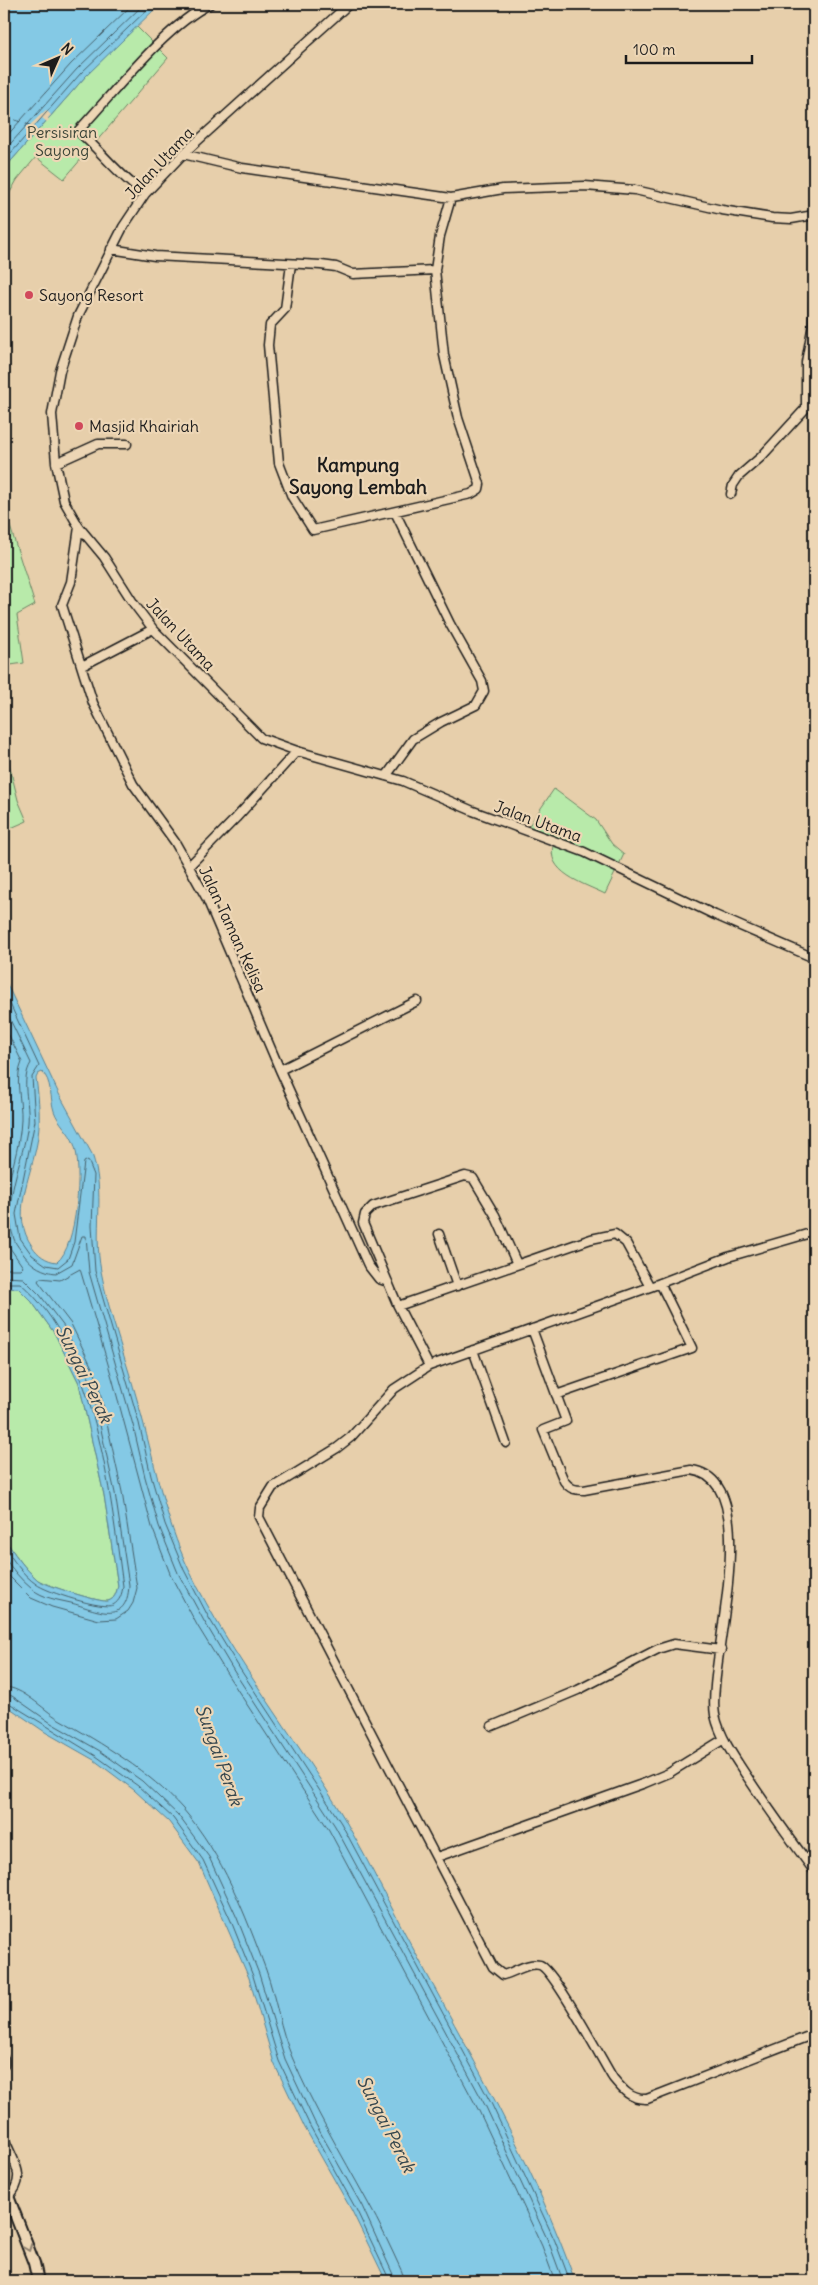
<svg xmlns="http://www.w3.org/2000/svg" width="818" height="2285" font-family="Delius,sans-serif">
<style>
.green{fill:#b8eaaa;stroke:#6a8363}
.water{fill:#84c9e5;stroke:#5a8495;fill-rule:evenodd}
.pier{fill:#e7cfab}
.lines{fill:none;stroke-linecap:round;stroke-linejoin:round}
.shore{stroke:#46616c;stroke-width:1}
.ferry{stroke:#36474e;stroke-width:1;stroke-dasharray:6 5;stroke-linecap:butt}
.street-casing{stroke:#1c1c1c;stroke-width:11}
.secondary-casing{stroke:#1c1c1c;stroke-width:14}
.street{stroke:#edd6b5;stroke-width:8}
.secondary{stroke:#edd6b5;stroke-width:10}
.oneway{stroke:#8f8270}
.poi-dot{fill:#d1495b;stroke:#edd6b5;stroke-width:2}
.labels{text-anchor:middle;stroke-width:4.5;stroke-linejoin:round;paint-order:stroke}
.park-label{font-size:16px;fill:#3b4538;stroke:#edd6b5}
.street-label{font-size:16px;fill:#1c1c1c;stroke:#edd6b5}
.poi-label{font-size:16px;fill:#1c1c1c;stroke:#edd6b5;text-anchor:start}
.water-label{font-size:18px;font-style:italic;fill:#36474e;stroke:#edd6b5}
.quarter-label{font-size:19px;font-weight:bold;fill:#1c1c1c;stroke:#edd6b5}
</style>
<rect width="100%" height="100%" fill="#e7cfab"/>
<filter id="ink" filterUnits="userSpaceOnUse"><feTurbulence type="fractalNoise" baseFrequency=".02" numOctaves="2"/><feDisplacementMap in="SourceGraphic" scale="10" xChannelSelector="R" yChannelSelector="G"/><feConvolveMatrix kernelMatrix="1 2 1 2 8 2 1 2 1" color-interpolation-filters="sRGB"/></filter>
<g filter="url(#ink)">
<!-- green -->
<path class="green" d="M136 26 168 58 64 179 36 157 17 180 4 203V169L85 77Z
M4 520H8L35 605 17 615 24 663 4 666Z
M4 744 18 800 27 821 4 831Z
M554 789 596 820 612 844 624 854 605 894C585 884 543 872 554 843L526 830Z
M18 1288 32 1302 55 1334 79 1383 104 1495 118 1586C116 1593 115 1599 108 1601 101 1603 45 1585 38 1580 24 1568 14 1553 4 1538V1289Z"/>
<!-- water -->
<path class="water" d="M4 4H160L85 77 4 169Z
M4 978 59 1094 92 1154C106 1193 93 1230 101 1271 109 1315 126 1359 138 1403 154 1459 164 1517 189 1570 232 1658 294 1734 344 1818 372 1867 396 1918 423 1967 479 2069 536 2171 575 2281H386L352 2211 305 2128 274 2063 249 1978 199 1863 169 1822 134 1790 94 1760 45 1732 4 1704V1538C14 1553 24 1568 38 1580 45 1585 101 1603 108 1601 115 1599 116 1593 118 1586L104 1495 79 1383 55 1334 32 1302 18 1288 4 1289ZM42 1072C52 1080 50 1099 54 1111 58 1123 70 1132 74 1144 83 1167 77 1247 57 1262 46 1261 38 1255 32 1246 10 1215 31 1177 37 1143 41 1121 39 1100 36 1078L38 1074Z"/>
<!-- pier -->
<path class="pier" d="M46 110 51 115 48 118 49 120 47 122 42 118 32 127 30 125Z"/>
<g class="lines">
<!-- shore -->
<path class="shore" d="M4 139 71 64 133 4
M4 151 77 69 144 4
M4 161 81 73 153 4
M4 991 39 1066 32 1077 35 1121 16 1214 20 1238 32 1255 46 1265 58 1267 68 1259 74 1242 84 1162 88 1160 94 1175 92 1226 95 1271 139 1423 151 1476 165 1524 184 1570 209 1618 240 1669 341 1823 492 2105 555 2241 570 2281
M4 1007 31 1063C20 1081 30 1102 28 1123 24 1160 1 1202 14 1239 16 1245 21 1250 24 1255 32 1266 44 1272 56 1273L72 1264 82 1236H86L89 1272 133 1425 145 1477 159 1526 178 1573 204 1621 235 1673 335 1826 486 2107 549 2243 563 2281
M4 1025 22 1062C14 1081 22 1100 21 1120 20 1148 9 1176 4 1203
M4 1225 8 1245 23 1267 21 1269H4
M4 1277 23 1278 40 1295 65 1328 90 1380 115 1493 129 1585C127 1628 95 1609 71 1603 58 1600 43 1598 32 1589 21 1580 12 1569 4 1557
M4 1283H20C96 1347 110 1493 123 1586 122 1594 120 1601 113 1605 103 1610 46 1592 36 1584 23 1575 13 1560 4 1546
M4 1571 31 1598 52 1607 99 1620 116 1619 128 1611 133 1603 137 1588 122 1492 97 1378 71 1324 38 1281 40 1278 60 1280 80 1269 113 1381 152 1527 171 1576 197 1625 229 1677 329 1830 479 2111 542 2246 555 2281
M4 1687C23 1687 42 1709 59 1719 103 1744 149 1771 183 1809 223 1855 245 1914 266 1970 276 1998 280 2029 292 2057 313 2107 341 2153 367 2201 380 2224 391 2248 402 2272L404 2281
M4 1694 12 1696 51 1723 100 1751 142 1781 178 1815 209 1857 237 1918 259 1974 285 2059 315 2123 362 2206 396 2281
M4 1700 96 1756 138 1786 173 1818 203 1860 231 1921 253 1976 279 2061 310 2126 356 2209 390 2281"/>
<!-- ferry -->
<path class="ferry" d="M4 116 32 126"/>
<!-- street casing -->
<g class="street-casing">
<path id="street" d="M349 4 183 154 145 194 123 227 78 316 60 371 52 414 56 463 64 501 79 527 104 557 134 604 153 629 261 738 297 751 403 781 473 811 584 852 715 915 814 958
M183 154 242 168 451 198 503 189 585 186 635 190 722 210 772 218 791 219 814 215
M145 194C120 177 101 151 78 131 114 93 164 27 210 4
M111 249 155 256 321 265 336 267 353 274 435 270
M291 264 285 309 270 325 268 345 279 463 292 497 313 530 471 494 479 489 480 484 458 418 444 355 435 270 440 236 451 198
M56 463 98 444H127
M731 494 733 485 739 476 761 457 806 408V362L813 324 814 302
M79 527 71 582 62 605 93 703 133 784 175 842 207 899 280 1070 368 1265 379 1279 388 1282
M82 666 153 629
M387 775 413 739 441 722 476 705 484 691 482 681 450 624 395 512
M189 866 236 818 297 751
M280 1070 417 1001
M814 1232 728 1257 650 1287 429 1366 394 1389 351 1437 337 1448 273 1487 260 1508 259 1517 493 1967 503 1975C515 1972 528 1962 540 1965 554 1970 602 2060 613 2078 623 2090 631 2100 647 2099L814 2034
M439 1234 457 1286
M398 1306 591 1239 615 1234 626 1243 650 1287
M532 1329 566 1421 543 1430 564 1481C570 1489 574 1490 584 1490L691 1470C768 1479 706 1668 715 1715 720 1737 734 1757 746 1775 768 1808 791 1840 814 1871
M473 1350 506 1443
M429 1366 398 1306 363 1223 365 1214 373 1206 465 1176 473 1178 495 1215 517 1264
M556 1395 692 1348 660 1283
M492 1726 578 1690 658 1649 674 1644 721 1650
M437 1857 645 1783 669 1773 724 1739
M4 2059V2065
M4 2138C12 2160 29 2177 8 2197"/>
</g>
<!-- secondary casing -->
<g class="secondary-casing">
<path id="secondary" d="M4 2186 34 2263 38 2281"/>
</g>
<!-- street -->
<use href="#street" class="street"/>
<!-- secondary -->
<use href="#secondary" class="secondary"/>
</g>
<!-- one-way arrows -->
<defs><path id="oneway-chevron" d="M-2-3.5L2.5 0L-2 3.5" fill="none" stroke-width="1.6" stroke-linecap="round" stroke-linejoin="round" transform="scale(1.25)"/></defs>
<use class="oneway" href="#oneway-chevron" transform="translate(28 2248) rotate(69)"/>
</g>
<!-- markers -->
<g class="poi-dot">
<circle cx="29" cy="295" r="5"/>
<circle cx="79" cy="426" r="5"/>
</g>
<g class="labels">
<!-- park labels -->
<g class="park-label">
<text x="62" y="138">Persisiran<tspan x="62" dy="18">Sayong</tspan></text>
</g>
<!-- street labels -->
<g class="street-label">
<text transform="translate(159 163) rotate(-47)" y="6">Jalan Utama</text>
<text transform="translate(181 634) rotate(47)" y="6">Jalan Utama</text>
<text transform="translate(538 821) rotate(20)" y="6">Jalan Utama</text>
<text transform="translate(233 929) rotate(65)" y="6">Jalan Taman Kelisa</text>
</g>
<!-- poi labels -->
<g class="poi-label">
<text x="39" y="301">Sayong Resort</text>
<text x="89" y="432">Masjid Khairiah</text>
</g>
<!-- water labels -->
<g class="water-label">
<text transform="translate(84 1374) rotate(64)" y="6">Sungai Perak</text>
<text transform="translate(219 1755) rotate(70)" y="6">Sungai Perak</text>
<text transform="translate(386 2124) rotate(63)" y="6">Sungai Perak</text>
</g>
<!-- quarter labels -->
<g class="quarter-label">
<text x="358" y="472">Kampung<tspan x="358" dy="22">Sayong Lembah</tspan></text>
</g>
</g>
<!-- margin -->
<rect width="818" height="2285" fill="none" stroke="#edd6b5" stroke-width="20"/>
<rect x="10" y="10" width="798" height="2265" fill="none" stroke="#1c1c1c" stroke-width="2" filter="url(#ink)"/>
<!-- north arrow -->
<g transform="translate(58 58) rotate(45)" stroke="#edd6b5" stroke-width="4" paint-order="stroke">
<path d="M0-4L9 19L0 12L-9 19Z" fill="#1c1c1c"/>
<text y="-8" font-size="14" font-weight="bold" text-anchor="middle" fill="#1c1c1c">N</text>
</g>
<!-- scale -->
<path d="M626 55v8h126v-8" fill="none" stroke="#1c1c1c" stroke-width="2.5"/>
<text x="633" y="55" font-size="15" fill="#1c1c1c" stroke="#edd6b5" stroke-width="4" paint-order="stroke">100 m</text>
</svg>
